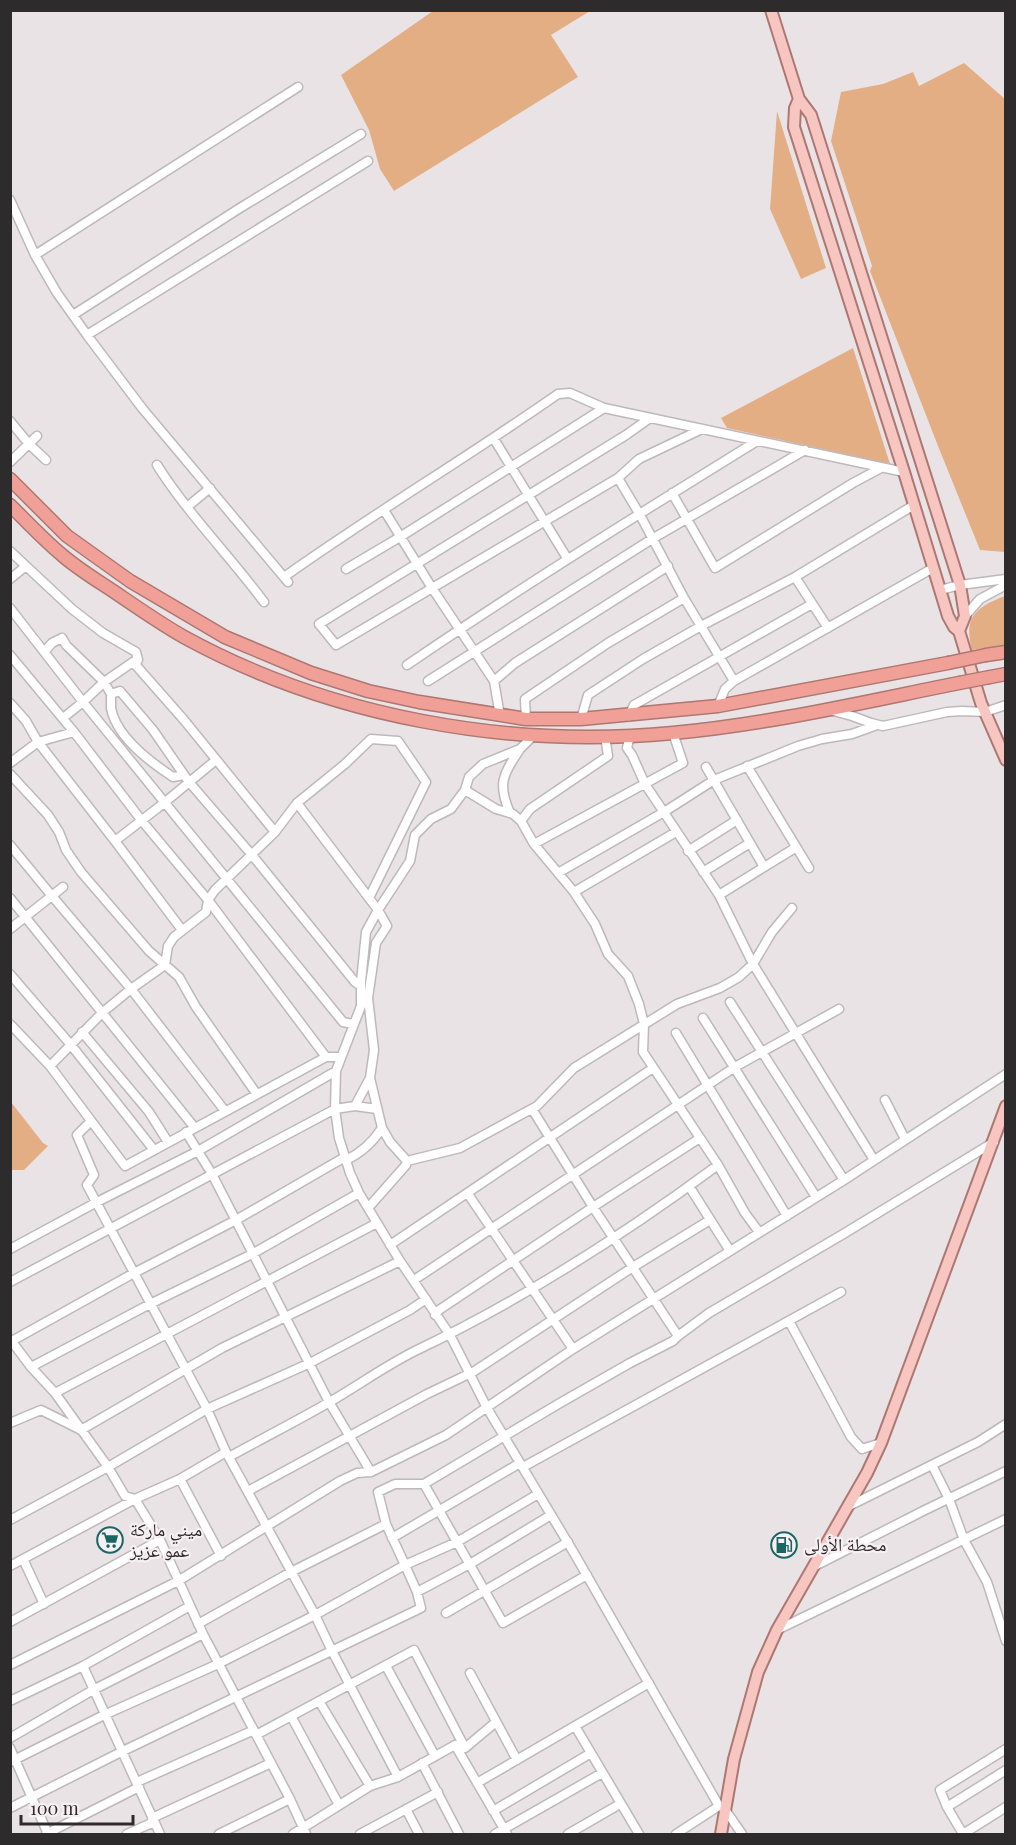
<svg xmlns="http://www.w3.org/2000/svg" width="1016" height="1845" font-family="'Playfair Display','Noto Naskh Arabic',serif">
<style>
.green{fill:#e4ae85}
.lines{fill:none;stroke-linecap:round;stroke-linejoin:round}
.minor-casing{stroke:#beb8ba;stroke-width:11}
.major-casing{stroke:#ad7772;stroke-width:14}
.highway-casing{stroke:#ad7772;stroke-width:15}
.minor{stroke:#fff;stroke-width:8}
.major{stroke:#f7c6c1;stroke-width:10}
.highway{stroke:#f1a098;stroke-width:12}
.highway-bridge-casing{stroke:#ad7772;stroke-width:15;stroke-linecap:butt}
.highway-bridge{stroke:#f1a098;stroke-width:12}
.labels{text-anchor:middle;stroke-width:4.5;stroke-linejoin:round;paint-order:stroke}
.poi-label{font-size:18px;fill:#2e2b2c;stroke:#f7f0f3;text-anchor:start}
</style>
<rect width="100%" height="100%" fill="#eae3e5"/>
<!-- green -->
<path class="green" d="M433 11H590L551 35 578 77 394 191 380 169 369 130 341 75Z
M964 63 1005 99V552L980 550 938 446 870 271 872 266 831 141 841 92 883 84 913 72 919 86Z
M777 111 826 268 801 279 770 209Z
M853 348 890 464 727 428 721 418Z
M1005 596V645L972 650C963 617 976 607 1005 596Z
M11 1102 43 1143 48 1146 24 1170H11Z"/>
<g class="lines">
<!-- minor casing -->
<g class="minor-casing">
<path id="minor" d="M10 200 35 255 57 293 87 335 142 408 288 582
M35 255 298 87
M73 315 240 208 361 134
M87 335 368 161
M650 418 626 435 319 624 336 645 618 478 639 459 702 429
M10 421 29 444 46 460
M494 439 567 558
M10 462 37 436
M157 465C188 514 229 555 264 602
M618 478 640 515 684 598 734 681
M672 493 715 568 853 483 881 468
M187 507 210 488
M384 510 432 588 494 681 500 716
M10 551 72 609 103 633 136 652 138 660 135 665
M346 569 400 537 604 408
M284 577C374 513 468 457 558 394L570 393 604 408 904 472
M795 577 828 628
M10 579 26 566
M940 590 960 585 1006 579
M10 608 83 702 343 1022 353 1024
M965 616 980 599 1006 585
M45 651 52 643 62 638 66 645 104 682 111 694 120 691 153 730 189 782 252 855 355 982 361 986
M10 655 74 732 142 821 208 900 326 1057
M407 665C521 587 639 514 757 441
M428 681 652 539 805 450
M494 681 515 663 668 566
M111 694C111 698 111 704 111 708 116 736 150 762 173 777L184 775
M10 703 26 721 38 742 115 841 182 930
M718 706 725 689 734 681 933 568
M833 711 852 716 871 723 883 726 947 712 962 711 985 712 1006 705
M629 716 634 705 812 604
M63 718 83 702 104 682 133 662 184 720 275 832
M526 719 525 699 608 643 684 598
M581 719 588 695 643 659 701 626 795 577 914 505
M630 735 627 748 632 755 645 784 719 895 753 964 874 1160
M533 736 520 749 483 764 469 777 465 790 451 809 431 819 415 835 410 861 378 910 366 932 361 982V1006L336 1071 335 1109 339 1138 350 1173 359 1193 400 1261 450 1335 487 1408 574 1553 719 1806 724 1808 742 1834
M10 763 38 742 74 732
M747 766 809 868
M706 767 764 867
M10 774 48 815 59 832 66 850 81 872 149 951 179 977 196 1007 256 1093
M465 790 496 809 513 814 521 821 534 844 574 892 595 924 608 954 628 976 639 1004 644 1024 643 1052 718 1165 745 1213 759 1232
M297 803 378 910 387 926 376 943 368 998 374 1050 370 1078 382 1128 390 1142 407 1161
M510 813C497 783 503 775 520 749
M521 821 530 809 608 756 605 736
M115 841 164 803 216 760
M534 844 683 763 673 733
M10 845 52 896 131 989 225 1111
M688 851 737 820
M703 872 750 843
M558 873 664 812 714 780 798 746 822 739 852 734 877 725
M574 892 676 832
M719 895 795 848
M10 898 195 1128
M10 929 63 887
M10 974 71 1045 154 1150
M730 1002 844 1180
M703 1018 816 1197
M10 1024 50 1066 125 1166 326 1057H340
M82 1032 149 1112 168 1142
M676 1033 787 1216
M50 1066 103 1012 131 989 165 965 168 946 174 937 206 912 208 900 215 890 275 832 297 803 345 764 371 739 398 741 426 782 369 898
M885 1100 905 1139
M355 1106 370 1078
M532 1109 593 1207 678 1336
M91 1121 77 1135 94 1175 87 1185 207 1409 226 1452 315 1615 332 1651 398 1777
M186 1132 212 1174 329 1402 371 1472
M346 1160C361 1153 373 1142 382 1128
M689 1186 730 1251
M468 1194 573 1349
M368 1208 406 1165 407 1161 460 1148 537 1106 574 1068 677 1004 720 988 739 977 753 964 772 932 792 908
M390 1245 653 1068
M10 1249 97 1202 198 1151 336 1071
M414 1280 735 1067 839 1009
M10 1282 335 1109 355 1106 377 1109
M435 1315 439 1310 593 1207 700 1138
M789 1321 851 1437 862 1449 881 1443
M10 1339 31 1367 55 1393 108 1467 125 1496 135 1499 160 1540 203 1634 289 1797 306 1834
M10 1342 134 1273 236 1220 345 1157
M31 1367 150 1304 252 1254 359 1193
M55 1393 377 1223
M10 1423 41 1410 81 1430 222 1348 400 1261
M229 1457C263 1438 299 1420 333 1400 360 1384 387 1365 415 1351 522 1300 622 1236 718 1165
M932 1465 949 1499 964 1540 987 1582 1006 1641
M523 1467 841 1292
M180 1479 221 1556
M424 1484 503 1623 587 1575
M248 1491 427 1394 473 1372 633 1267 710 1220
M847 1507 978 1442 1006 1424
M10 1520 108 1467 207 1409 310 1363 410 1310 426 1299
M392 1538 520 1463
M23 1559 44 1604
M10 1566 135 1499 180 1479 226 1452
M813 1567 925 1510 1006 1471
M417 1592 470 1564 551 1515
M446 1613 568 1542
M10 1622 160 1540
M198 1624 291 1572 386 1524
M777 1630 1006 1519
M10 1665 178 1581 340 1481 357 1473 371 1472 446 1435 573 1349 844 1180 1006 1074
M83 1666 160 1834
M386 1666 435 1756
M470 1673 517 1760
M10 1701 83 1666 190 1606
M319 1701 370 1786
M291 1716 339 1805
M575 1726 639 1834
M256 1735 414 1650 465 1748
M10 1738 93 1690 203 1634
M455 1745 507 1834
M10 1748 48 1834
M10 1762 104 1715 218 1664 315 1615 405 1565 386 1524 378 1492 395 1484H424L560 1403 630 1363 673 1341 678 1336 709 1313 845 1233 994 1142
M422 1763 459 1834
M137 1782 254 1730
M477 1783 649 1683
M947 1807 1006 1770
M10 1808 123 1751 421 1608 417 1592 405 1565 457 1542 538 1494
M406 1809 419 1834
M493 1811 591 1753
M152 1818 271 1763
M46 1834 139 1787
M127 1834 154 1822
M219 1834 290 1799
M293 1834 370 1786 398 1777 455 1745 465 1748 496 1722
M360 1834 438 1792
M495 1834 602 1773
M568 1834 620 1804
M676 1834 719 1806
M963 1834 947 1807 940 1790 1006 1749
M963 1834 1006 1807"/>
</g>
<!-- major casing -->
<g class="major-casing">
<path id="major" d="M771 10 799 99 811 115 960 585 965 616 959 631
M799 99 795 108 794 127 904 472 948 616 954 627 959 631 981 703 1006 760
M721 1834 734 1759 758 1672 777 1630 867 1473 881 1443 1006 1106"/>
</g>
<!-- highway casing -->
<g class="highway-casing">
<path id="highway" d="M10 479 67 536 130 581 225 637 311 673 368 691 419 702 526 719H581L718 706 948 663
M10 505C27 522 44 540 62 555 78 569 98 581 116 593 138 608 161 624 184 637 330 717 509 749 673 733 770 724 864 702 959 683
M986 655 1006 652
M990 677 1006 674"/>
</g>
<!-- minor -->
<use href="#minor" class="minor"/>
<!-- major -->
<use href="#major" class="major"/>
<!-- highway -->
<use href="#highway" class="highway"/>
<!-- highway-bridge casing -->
<g class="highway-bridge-casing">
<path id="highway-bridge" d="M948 663 986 655
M959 683 990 677"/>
</g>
<!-- highway-bridge -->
<use href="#highway-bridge" class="highway-bridge"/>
</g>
<!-- icons -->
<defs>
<g id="supermarket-ring" transform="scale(1.35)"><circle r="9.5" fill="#f7f0f3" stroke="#196663" stroke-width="1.5"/><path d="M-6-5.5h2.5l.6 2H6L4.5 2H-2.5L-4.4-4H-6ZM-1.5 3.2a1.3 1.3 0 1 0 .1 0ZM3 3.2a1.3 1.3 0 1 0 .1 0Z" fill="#196663"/></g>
<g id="fuel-ring" transform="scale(1.35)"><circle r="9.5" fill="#f7f0f3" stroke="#196663" stroke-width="1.5"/><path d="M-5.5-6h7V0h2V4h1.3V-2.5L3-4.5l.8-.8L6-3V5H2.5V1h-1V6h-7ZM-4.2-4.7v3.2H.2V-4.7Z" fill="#196663"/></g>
</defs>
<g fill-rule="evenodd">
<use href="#supermarket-ring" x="110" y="1540"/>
<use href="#fuel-ring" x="784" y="1545"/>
</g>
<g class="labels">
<!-- poi labels -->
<g class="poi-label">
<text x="130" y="1536">ميني ماركة<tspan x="130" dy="21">عمو عزيز</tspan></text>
<text x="804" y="1551">محطة الأولى</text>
</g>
</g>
<!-- border -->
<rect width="1016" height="1845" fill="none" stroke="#2e2b2c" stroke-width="24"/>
<!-- scale -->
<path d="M21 1815v9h112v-9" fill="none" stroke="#2e2b2c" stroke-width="3"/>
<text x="30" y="1815" font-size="18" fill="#2e2b2c" stroke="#f7f0f3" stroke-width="4.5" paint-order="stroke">100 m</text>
</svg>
